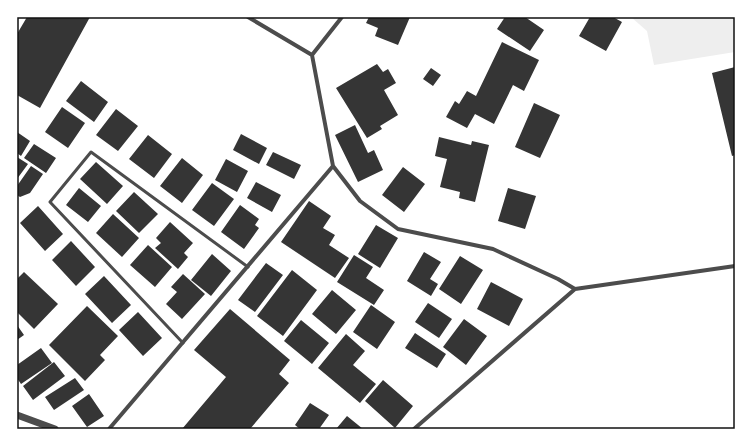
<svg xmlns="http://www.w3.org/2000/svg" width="752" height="446" font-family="'Fira Sans',sans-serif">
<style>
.green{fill:#eee}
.building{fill:#353535}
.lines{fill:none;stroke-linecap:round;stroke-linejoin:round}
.service{stroke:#4c4c4c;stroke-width:3}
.minor{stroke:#4c4c4c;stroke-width:4}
.tertiary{stroke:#4c4c4c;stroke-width:7}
.neatline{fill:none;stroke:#111;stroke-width:1.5}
</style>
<rect width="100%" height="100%" fill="#fff"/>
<!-- green -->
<path class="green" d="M631 17H735V52L654 65 647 31Z"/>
<!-- building -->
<path class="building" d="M27 17H90L40 108 17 95V34Z
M369 17H410L398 45 375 36 378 28 366 23Z
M505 17H525L544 30 530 51 497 29Z
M590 17H613L622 22 606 51 579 36Z
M502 42 539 60 524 91 513 85 494 124 475 114 467 128 446 117 455 101 459 104 467 91 476 96Z
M377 64 383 72 388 69 396 83 384 90 398 115 380 126 382 129 367 138 336 88Z
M735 67V155L732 156 712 73Z
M431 68 441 75 433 86 423 79Z
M81 81 108 102 94 122 66 101Z
M534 103 560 115 540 158 515 147Z
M62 107 85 123 68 148 45 132Z
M116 109 138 126 118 151 96 135Z
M355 125 368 153 374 150 383 170 358 182 335 135Z
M17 132 30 141 21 156 17 153Z
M241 134 267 148 259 164 233 150Z
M148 135 172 154 154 178 129 159Z
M439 137 471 145 472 141 489 145 475 202 459 198 460 192 440 187 447 159 435 156Z
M34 144 56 158 46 173 24 158Z
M273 152 301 165 294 179 266 165Z
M17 157 28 164 17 179Z
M182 158 203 175 182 203 160 186Z
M226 159 248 171 237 192 215 180Z
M96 162 123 186 107 204 80 179Z
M31 166 43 174 30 193 20 197 17 195V186Z
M403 167 425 184 404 212 382 195Z
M256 182 281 195 272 212 247 198Z
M212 183 234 199 214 226 192 210Z
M79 188 101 206 88 222 66 205Z
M508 188 536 196 525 229 498 221Z
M134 192 158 214 139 233 116 211Z
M309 201 331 216 323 228 335 235 329 245 349 258 335 278 281 242Z
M240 205 259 219 255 225 259 228 244 249 221 232Z
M38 206 63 234 45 251 20 223Z
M113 214 139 238 122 257 96 233Z
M170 222 193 243 184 253 188 257 178 269 155 248 161 243 156 238Z
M376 225 398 238 380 268 358 254Z
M71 241 95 267 76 286 52 260Z
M148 245 172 267 155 287 130 265Z
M424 252 441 262 430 279 438 284 431 296 407 281Z
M212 254 231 271 211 296 191 280Z
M354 255 373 267 366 278 384 290 374 305 337 282Z
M460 256 483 270 461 304 439 289Z
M266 263 283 275 255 312 238 300Z
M292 270 317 290 283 336 257 316Z
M24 272 58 304 34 329 17 312V279Z
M183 274 205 294 182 319 166 304 177 292 171 287Z
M104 276 131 305 112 323 85 294Z
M491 282 523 299 509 326 477 309Z
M332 290 356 310 336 334 312 314Z
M428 303 452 319 439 338 415 322Z
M371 305 395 322 377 349 353 332Z
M87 306 118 336 100 355 105 360 85 381 49 345Z
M230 309 290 360 279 374 289 383 250 429H182L226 377 194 350Z
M138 312 162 338 143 356 119 330Z
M464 319 487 336 466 365 443 347Z
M301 320 329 343 312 364 284 341Z
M17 325 24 335 17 340Z
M415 333 446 354 437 368 405 348Z
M346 334 365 351 353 365 376 384 360 403 318 368Z
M41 348 52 363 21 384 17 378V365Z
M54 362 65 376 33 400 23 386Z
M75 378 84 390 54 410 45 397Z
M383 380 413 406 395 428 365 401Z
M89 394 104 416 87 427 72 406Z
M310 403 329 415 319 429H300L295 425Z
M347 416 363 429H336Z"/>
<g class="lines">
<!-- service -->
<path class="service" d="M183 343 50 202 91 152 248 267"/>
<!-- minor -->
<path class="minor" d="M248 17 312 55
M342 17 312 55 333 166 360 201 398 229 493 249 558 279 575 289
M109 429 333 166
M414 429 575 289 735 266"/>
<!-- tertiary -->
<path class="tertiary" d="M17 415 55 429"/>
</g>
<!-- border -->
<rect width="752" height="446" fill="none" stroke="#ffffff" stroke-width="36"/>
<rect x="18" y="18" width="716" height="410" class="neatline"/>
</svg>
